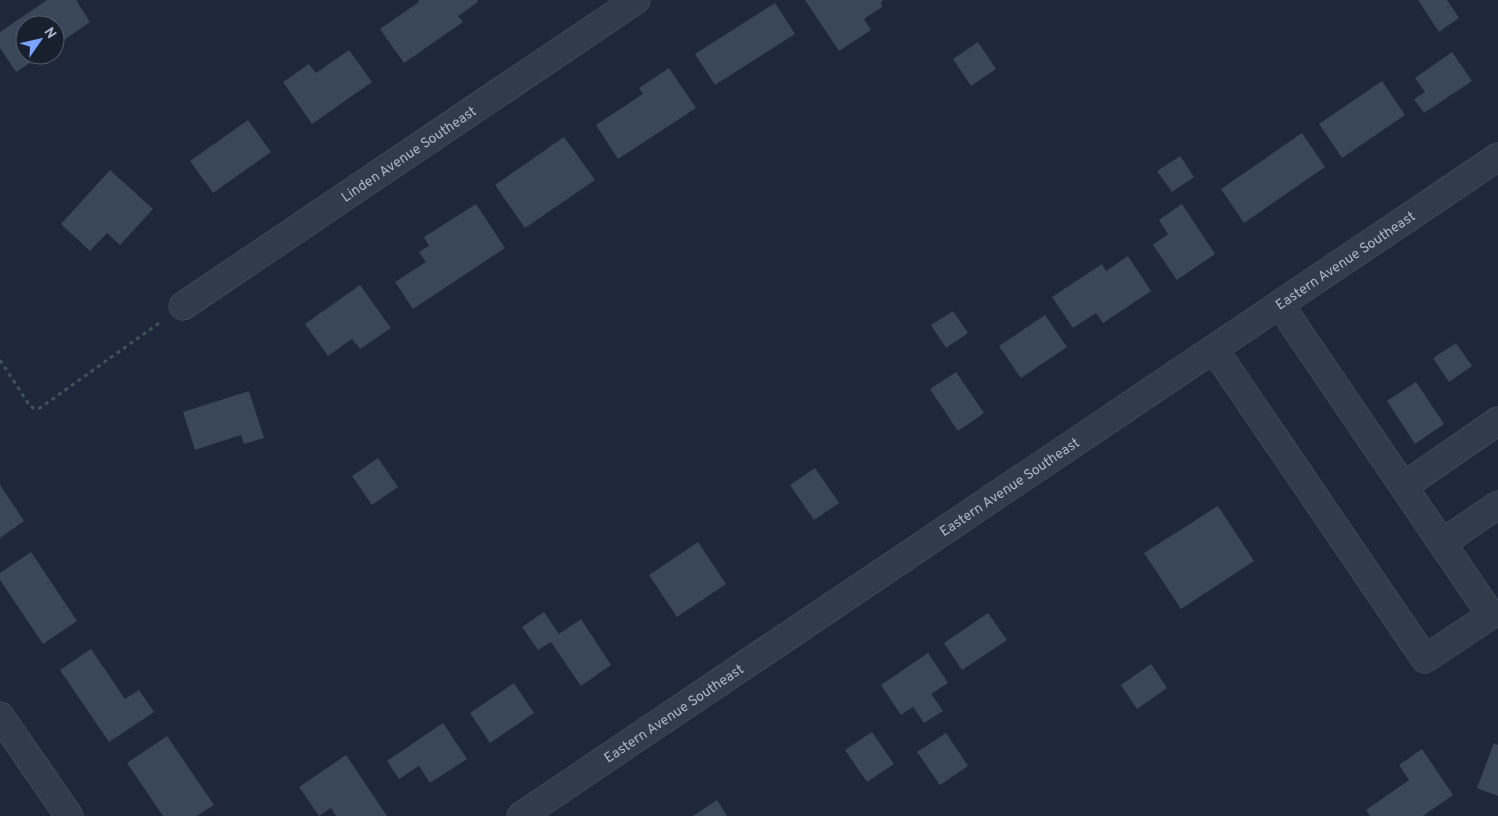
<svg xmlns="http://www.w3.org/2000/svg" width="1498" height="816" font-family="Overpass,sans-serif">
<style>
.building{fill:#3a465a}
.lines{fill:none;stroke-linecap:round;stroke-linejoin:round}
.minor-casing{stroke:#4d5565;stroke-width:29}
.path{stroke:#3e5358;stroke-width:3;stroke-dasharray:4 4;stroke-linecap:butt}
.minor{stroke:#323b4a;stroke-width:28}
.labels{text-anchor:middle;stroke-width:4;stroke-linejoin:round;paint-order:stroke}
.street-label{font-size:14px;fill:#adb5c7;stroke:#18202e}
</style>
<rect width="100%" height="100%" fill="#1f283a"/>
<!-- building -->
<path class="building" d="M47 0H76L90 22 55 46V25H25V55H42L16 72 0 48V32Z
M418 0H477L478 2 458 16 463 22 404 63 380 29 419 2Z
M805 0H884L881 2 882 7 864 19 871 30 839 51Z
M1418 0H1447L1459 18 1439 32Z
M775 3 795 34 715 85 695 54Z
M978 42 996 69 971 86 953 59Z
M349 50 372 82 312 124 283 82 309 64 316 73Z
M1452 52 1472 81 1424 113 1414 99 1425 92 1415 78Z
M669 68 696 108 618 159 596 125 643 94 639 88Z
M1382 81 1405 115 1342 158 1319 124Z
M248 120 271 152 213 193 190 161Z
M1302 133 1325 167 1244 223 1221 189Z
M564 137 595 180 525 228 495 185Z
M1180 156 1194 177 1172 192 1157 171Z
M110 170 153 209 120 245 107 233 90 251 61 224Z
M476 204 505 248 413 309 395 282 426 262 419 252 429 246 424 237Z
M1182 204 1215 254 1177 280 1153 245 1168 234 1159 220Z
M1128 256 1151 291 1103 323 1096 313 1073 328 1052 297 1102 264 1106 271Z
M360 285 391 328 360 349 352 339 328 356 305 324Z
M953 311 968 333 946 348 931 325Z
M1045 315 1067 347 1021 378 999 346Z
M1456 343 1472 366 1449 382 1433 358Z
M956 372 984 413 958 431 930 389Z
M1416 382 1444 424 1415 444 1387 401Z
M249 391 264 438 244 444 241 435 195 450 183 412Z
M378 458 398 487 372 505 352 476Z
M815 468 839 503 814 520 790 485Z
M0 485 24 521 0 538Z
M1218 506 1254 561 1181 609 1144 553Z
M698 542 726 584 677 617 649 575Z
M31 552 77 621 43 644 0 580V573Z
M544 612 559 634 581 619 611 665 581 686 551 642 538 650 522 627Z
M988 613 1007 640 962 670 944 643Z
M91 649 125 699 139 690 154 712 109 742 60 670Z
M928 653 948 683 931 694 943 711 924 723 913 707 901 715 881 685Z
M1151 664 1167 688 1137 709 1121 685Z
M514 683 534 713 490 743 470 713Z
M443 723 467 759 430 783 419 766 399 779 387 761Z
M872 732 894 764 867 782 845 750Z
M946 733 968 766 940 785 917 752Z
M167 736 214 805 197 816H163L127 763Z
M1494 743 1498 745V796L1477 788Z
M1422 749 1453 795 1423 816H1370L1366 810 1409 780 1399 765Z
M346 755 387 816H336L331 808 319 816 299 787Z
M717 800 727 816H693Z"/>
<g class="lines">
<!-- minor casing -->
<g class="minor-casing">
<g id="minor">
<path id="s1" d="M183 306 636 0"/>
<path d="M1214 349 1425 659 1491 615 1280 305"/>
<path d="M1404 486 1498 421"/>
<path d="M1442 543 1498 505"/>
<path d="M0 716 69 816"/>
<path id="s2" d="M521 816 1498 157"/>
</g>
</g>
<!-- path -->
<path class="path" d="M0 360 30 406 35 409 40 408 162 321"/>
<!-- minor -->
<use href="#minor" class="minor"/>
</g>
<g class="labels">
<!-- street labels -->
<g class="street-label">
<text dy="5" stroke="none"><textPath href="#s1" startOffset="272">Linden Avenue Southeast</textPath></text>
<text dy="5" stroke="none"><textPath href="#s2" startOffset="994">Eastern Avenue Southeast</textPath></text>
<text dy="5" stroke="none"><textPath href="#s2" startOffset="589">Eastern Avenue Southeast</textPath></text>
<text dy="5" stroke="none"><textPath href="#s2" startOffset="184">Eastern Avenue Southeast</textPath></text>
</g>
</g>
<!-- north arrow -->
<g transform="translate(40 40) rotate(56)"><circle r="24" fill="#18202e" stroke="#545c6b"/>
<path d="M0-4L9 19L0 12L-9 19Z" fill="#7aa4ff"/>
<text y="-8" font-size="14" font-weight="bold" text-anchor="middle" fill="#adb5c7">N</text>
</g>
</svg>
